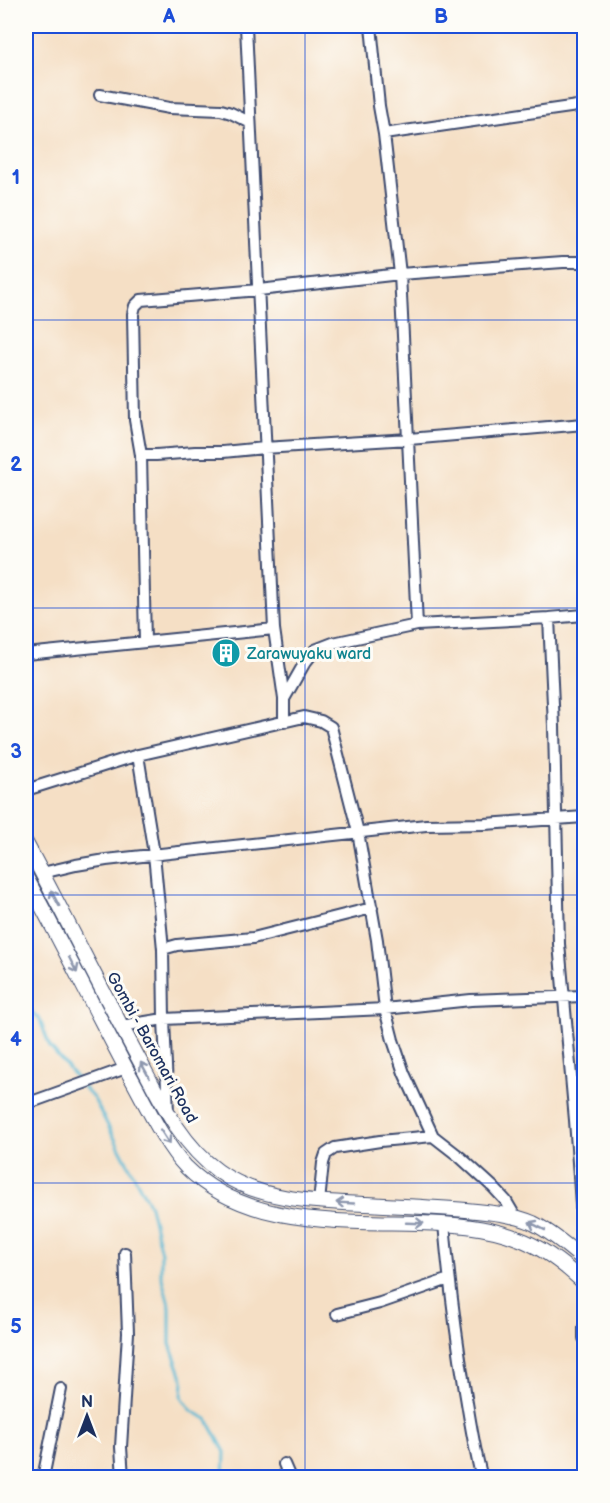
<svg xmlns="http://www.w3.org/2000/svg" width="610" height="1503" font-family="'Balsamiq Sans',sans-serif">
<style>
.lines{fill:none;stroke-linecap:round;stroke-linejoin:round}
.stream{stroke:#52b5d1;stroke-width:3}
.minor-casing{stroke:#3c496d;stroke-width:14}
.major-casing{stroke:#3c496d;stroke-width:16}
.minor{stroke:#fff;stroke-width:10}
.major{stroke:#fff;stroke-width:14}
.oneway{stroke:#8d97ae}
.grid{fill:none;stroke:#1d4ed8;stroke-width:1.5;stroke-opacity:0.55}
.labels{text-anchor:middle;stroke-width:6;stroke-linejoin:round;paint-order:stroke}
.culture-label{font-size:16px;fill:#0d838f;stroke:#fdfcf7;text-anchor:start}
.street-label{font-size:16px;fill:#1b2f5e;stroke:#fdfcf7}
.neatline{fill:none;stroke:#1d4ed8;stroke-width:2}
.grid-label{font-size:20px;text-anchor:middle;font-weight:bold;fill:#1d4ed8}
</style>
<rect width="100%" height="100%" fill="#fdfcf7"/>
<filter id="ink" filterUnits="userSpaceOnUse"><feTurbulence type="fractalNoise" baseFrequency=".0167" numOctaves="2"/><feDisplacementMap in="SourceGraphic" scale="12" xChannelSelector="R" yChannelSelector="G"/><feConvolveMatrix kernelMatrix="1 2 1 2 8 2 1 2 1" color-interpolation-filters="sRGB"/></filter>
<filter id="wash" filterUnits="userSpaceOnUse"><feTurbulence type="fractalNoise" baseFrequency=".008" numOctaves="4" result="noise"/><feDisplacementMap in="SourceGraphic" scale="24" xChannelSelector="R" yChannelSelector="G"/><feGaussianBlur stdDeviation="1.35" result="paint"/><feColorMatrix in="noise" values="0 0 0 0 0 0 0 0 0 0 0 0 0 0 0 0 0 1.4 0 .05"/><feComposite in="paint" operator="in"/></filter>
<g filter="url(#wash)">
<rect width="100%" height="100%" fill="#f5dfc5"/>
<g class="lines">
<!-- stream -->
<path class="stream" d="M26 1006 40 1020 50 1047 79 1081
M83 1087 94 1099 150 1206 161 1253V1275L170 1308V1344L183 1380 182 1397 192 1411 207 1419 225 1452 224 1478"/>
</g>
</g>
<g filter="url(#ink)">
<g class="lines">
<!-- minor casing -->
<g class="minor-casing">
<path id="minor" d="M246 26 274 629 284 699
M371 26 379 106 384 134 400 274 417 625
M584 26V32
M100 95 169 108 221 110 231 113 249 122
M384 134 584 105
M141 455H156L195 452H223L264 448 409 439 584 424
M549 618 554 726 559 944 575 1120 582 1219 581 1257
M145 642 141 455 135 420 133 314 135 306 141 300 259 290 400 274 563 262H584
M26 654 274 629
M284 722V699L304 664 315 650 333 643 417 625 549 618 584 615
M138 755 154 854 163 949 164 1019 168 1112
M26 790 138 755 304 717 321 721 331 727 358 832 377 940 385 1009 393 1040 404 1073 433 1136 460 1157 493 1187 506 1201 516 1218
M42 873 76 865 106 860 426 825 485 824 584 817
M163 949 177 945 253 938 372 908
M121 1026 164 1019 385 1009 471 1000 584 996
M26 1104 126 1068
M319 1202 323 1163 326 1154 335 1148 380 1141 433 1136
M444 1224C449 1280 456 1335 465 1391 470 1420 474 1449 482 1478
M337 1314 380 1303 449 1279
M584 1327V1338
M284 1464 290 1478
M43 1478 61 1389
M123 1478 121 1447 128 1333 125 1253"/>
</g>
<!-- major casing -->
<g class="major-casing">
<path id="major" d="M26 843C63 912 98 983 135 1052 158 1094 178 1142 218 1171 259 1201 317 1202 366 1204 400 1206 433 1207 466 1210 488 1212 513 1214 533 1223 551 1232 569 1247 584 1260
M26 877C61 942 94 1008 129 1074 145 1102 164 1144 186 1167 246 1227 340 1221 418 1223 451 1224 486 1226 517 1238 542 1247 565 1265 584 1283"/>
</g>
<!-- minor -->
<use href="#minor" class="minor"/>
<!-- major -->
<use href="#major" class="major"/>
</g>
<!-- one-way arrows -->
<defs><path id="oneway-shaft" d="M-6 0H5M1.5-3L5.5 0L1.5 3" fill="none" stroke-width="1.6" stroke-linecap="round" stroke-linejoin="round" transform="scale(1.5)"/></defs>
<g class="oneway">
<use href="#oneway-shaft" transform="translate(55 898) rotate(-118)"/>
<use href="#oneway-shaft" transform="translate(73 965) rotate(63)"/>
<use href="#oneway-shaft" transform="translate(145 1070) rotate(-119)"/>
<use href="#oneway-shaft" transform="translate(165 1137) rotate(57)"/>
<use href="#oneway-shaft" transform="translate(345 1203) rotate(-177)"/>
<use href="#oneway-shaft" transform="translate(415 1223) rotate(2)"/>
<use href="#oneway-shaft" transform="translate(537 1226) rotate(-153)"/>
</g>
</g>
<!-- grid -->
<path class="grid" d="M305 26V1478M26 320H584M26 608H584M26 895H584M26 1183H584"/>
<!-- icons -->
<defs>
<g id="building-disc" transform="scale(1.5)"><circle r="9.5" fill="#0f9aa8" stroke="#fdfcf7"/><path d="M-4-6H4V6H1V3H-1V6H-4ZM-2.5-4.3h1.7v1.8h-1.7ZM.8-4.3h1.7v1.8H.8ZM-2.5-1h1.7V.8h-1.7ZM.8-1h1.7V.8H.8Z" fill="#fff"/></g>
</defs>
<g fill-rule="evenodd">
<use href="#building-disc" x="226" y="653"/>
</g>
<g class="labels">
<!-- culture labels -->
<g class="culture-label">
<text x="247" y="659">Zarawuyaku ward</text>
</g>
<!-- street labels -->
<g class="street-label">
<text transform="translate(153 1047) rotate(61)" y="6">Gombi - Baromari Road</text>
</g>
</g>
<!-- margin -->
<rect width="610" height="1503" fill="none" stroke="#fdfcf7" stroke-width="66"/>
<!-- north arrow -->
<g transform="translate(87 1416)" stroke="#fdfcf7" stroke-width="4.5" paint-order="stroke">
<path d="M0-4.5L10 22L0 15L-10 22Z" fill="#1b2f5e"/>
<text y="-9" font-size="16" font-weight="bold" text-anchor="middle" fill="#1b2f5e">N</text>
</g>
<rect x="33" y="33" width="544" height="1437" class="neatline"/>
<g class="grid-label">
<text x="169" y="23">A</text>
<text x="441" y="23">B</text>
<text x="16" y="184">1</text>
<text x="16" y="471">2</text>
<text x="16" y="758">3</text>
<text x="16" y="1046">4</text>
<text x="16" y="1333">5</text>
</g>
</svg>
